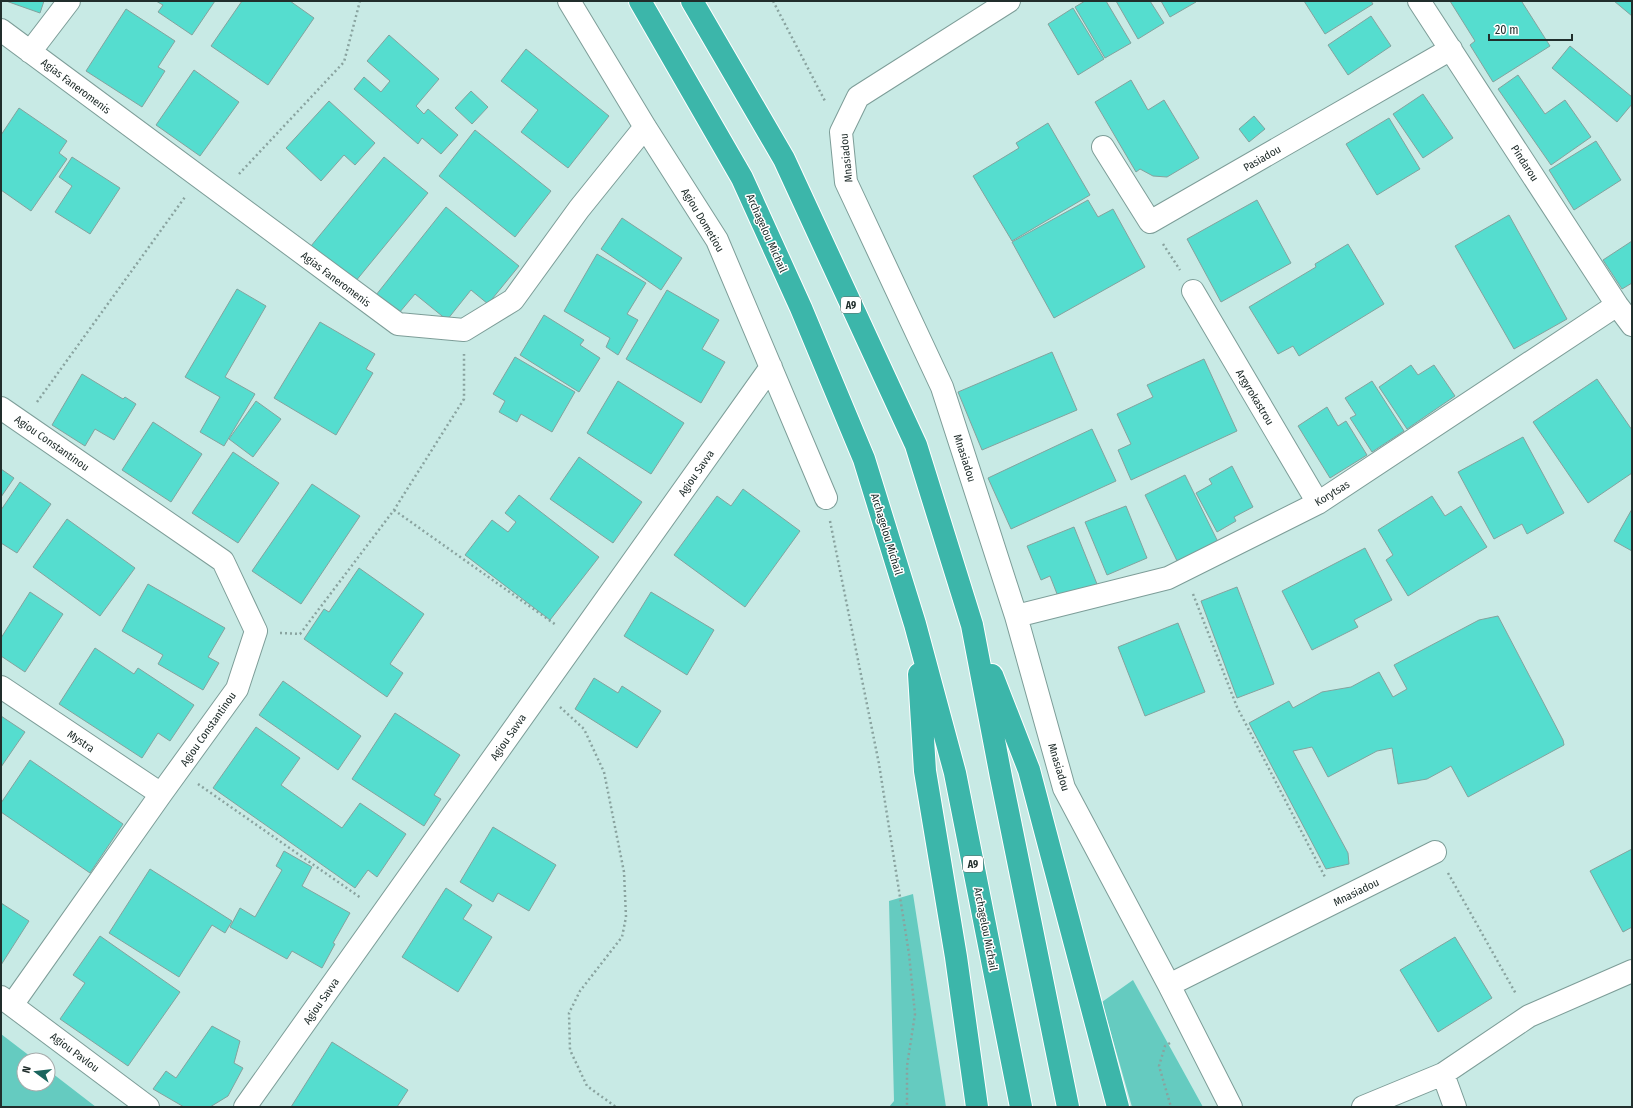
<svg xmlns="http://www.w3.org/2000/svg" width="1633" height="1108" font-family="'Fira Sans Condensed',sans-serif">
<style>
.green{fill:#65cbc0}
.building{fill:#55ddcf;stroke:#83a39e}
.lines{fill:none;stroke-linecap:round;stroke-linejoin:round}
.street-casing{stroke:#7d9d98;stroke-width:24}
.highway-casing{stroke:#fff;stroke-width:24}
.path{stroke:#89a39f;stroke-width:2.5;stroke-dasharray:2 3;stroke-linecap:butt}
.street{stroke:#fff;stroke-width:22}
.highway{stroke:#3cb6aa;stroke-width:22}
.labels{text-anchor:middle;stroke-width:3;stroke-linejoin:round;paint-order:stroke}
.shield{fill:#fff;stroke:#646d6b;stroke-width:1}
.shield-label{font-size:10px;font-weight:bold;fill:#212e2c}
.street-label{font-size:11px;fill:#212e2c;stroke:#fff}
</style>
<rect width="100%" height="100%" fill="#c8eae5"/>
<!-- green -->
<path class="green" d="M913 894 946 1107H889L894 1101 889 901Z
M1133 980 1203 1107H1132L1102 1002Z
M1 1034 35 1060H24V1084H48V1070L96 1107H1Z"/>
<!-- building -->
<path class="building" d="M6 1H44L40 13Z
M156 1H215L192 35 158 12 163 5Z
M242 1H290L314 18 268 85 211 46Z
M1085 1H1106L1131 43 1105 58 1075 7Z
M1116 1H1150L1164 23 1138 39Z
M1161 1H1196V2L1170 17Z
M1304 1H1371L1373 4 1325 34Z
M1450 1H1523L1522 2 1550 46 1493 82 1470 45 1475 41Z
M1614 1H1632V16Z
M1073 8 1104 59 1078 75 1048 24Z
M126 9 175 41 158 67 165 71 142 107 86 71Z
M1371 16 1391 46 1348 75 1328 45Z
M389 35 439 79 416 106 424 114 428 109 458 135 441 154 422 138 418 144 354 89 364 77 381 92 390 81 367 61Z
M1570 46 1632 97V104L1617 122 1552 68Z
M526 49 609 116 568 168 521 132 538 110 501 81Z
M194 70 239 102 200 156 156 125Z
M1518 75 1545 114 1565 100 1591 137 1551 165 1498 89Z
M1131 80 1148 110 1164 100 1199 158 1167 177 1153 176 1140 169 1136 172 1095 102Z
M471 91 488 107 472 124 455 108Z
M1423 94 1453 138 1423 158 1393 114Z
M329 101 375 143 355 165 344 155 321 181 286 148Z
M19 108 67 141 59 153 67 159 31 211 1 190V135Z
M1254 116 1265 129 1249 142 1239 129Z
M1389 118 1420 169 1377 195 1346 144Z
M1048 123 1090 195 1012 241 973 176 1019 148 1016 143Z
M475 130 551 191 515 237 439 176Z
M1596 141 1621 180 1574 210 1549 170Z
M72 157 120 188 90 234 55 212 72 186 59 177Z
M384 157 428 193 355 282 311 246Z
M1088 200 1098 217 1113 209 1145 267 1054 318 1012 242Z
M1257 200 1291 263 1221 302 1187 239Z
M446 207 519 266 488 304 471 290 447 320 415 294 399 313 376 295Z
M1509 215 1567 319 1514 349 1455 246Z
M622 218 682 258 661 290 601 249Z
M1632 241V283L1622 289 1603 260Z
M1348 244 1384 304 1299 356 1293 346 1278 354 1249 307 1316 267 1315 264Z
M597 254 646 283 627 314 638 320 618 355 606 347 610 338 564 311Z
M237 289 266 306 225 377 255 394 224 446 200 432 220 397 185 377Z
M667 290 719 320 702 349 725 362 701 403 626 359Z
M544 315 584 340 580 345 600 358 579 392 520 355Z
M320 322 375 354 366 369 373 373 336 435 274 398Z
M1052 352 1077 410 982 450 958 392Z
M515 357 575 392 552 432 521 414 517 422 499 412 505 401 493 394Z
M1204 359 1237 431 1131 480 1118 450 1131 444 1117 414 1153 397 1147 385Z
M1411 365 1418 375 1434 365 1455 396 1407 429 1379 387Z
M82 374 123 399 125 397 136 404 114 440 95 429 85 446 52 425Z
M1597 379 1632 430V473L1588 503 1533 422Z
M618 381 684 423 651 474 587 433Z
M1372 381 1404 431 1372 452 1350 418 1356 415 1345 398Z
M256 401 281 419 253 457 229 439Z
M1327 407 1338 426 1346 421 1367 455 1330 478 1298 426Z
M153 422 202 454 171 502 122 470Z
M1092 429 1116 481 1011 529 988 478Z
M1523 437 1564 513 1527 534 1522 524 1494 539 1458 472Z
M233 452 279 483 238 543 192 513Z
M579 457 642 502 613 543 550 499Z
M1232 466 1253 507 1234 517 1236 521 1217 532 1196 493 1212 484 1209 479Z
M1 469 14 478 1 497Z
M1185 475 1219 544 1179 565 1145 495Z
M20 482 51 504 17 553 1 543V510Z
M312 484 360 516 301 604 252 571Z
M743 489 800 531 745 607 674 555 717 496 731 506Z
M519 495 599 557 550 620 465 555 492 520 508 532 516 522 505 513Z
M1432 496 1445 516 1461 506 1487 547 1408 596 1386 560 1393 555 1378 530Z
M1126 506 1147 558 1107 575 1085 522Z
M1632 509V551L1614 541Z
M67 519 135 568 100 616 33 567Z
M1074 527 1097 584 1059 599 1050 576 1041 580 1027 546Z
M1365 548 1392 600 1354 620 1358 627 1312 650 1282 591Z
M359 568 424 614 390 664 403 673 387 697 304 639 324 609 329 612Z
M148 584 225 628 208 657 219 663 203 690 158 664 163 655 122 631Z
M1237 587 1274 684 1237 698 1201 601Z
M30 592 63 614 25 672 1 656V638Z
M651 592 714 630 687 675 624 636Z
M1498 616 1563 740 1564 745 1468 797 1451 766 1427 779 1398 784 1392 748 1377 751 1328 777 1312 747 1293 751 1348 853 1349 864 1326 869 1249 723 1289 701 1293 708 1322 692 1351 687 1379 672 1393 697 1407 689 1394 665 1479 620Z
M1178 623 1205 692 1145 716 1118 647Z
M95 648 134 674 138 668 194 705 170 741 158 733 142 758 59 704Z
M594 678 618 693 622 686 661 711 637 748 575 709Z
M283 681 361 736 338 770 259 715Z
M395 713 460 755 434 795 441 799 424 826 352 779Z
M1 716 25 732 1 767Z
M256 727 300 758 281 785 342 828 360 803 406 834 377 877 368 870 355 888 213 788Z
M30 760 123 824 90 873 1 812V803Z
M493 827 556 865 529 911 498 893 493 902 460 882Z
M1632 849V927L1623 932 1590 871Z
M284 851 312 867 302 886 350 913 333 943 335 944 322 968 292 951 287 959 230 927 240 908 255 917 282 870 276 866Z
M150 869 232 921 225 933 212 925 179 977 109 933Z
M446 888 472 905 463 919 492 937 458 992 402 957Z
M1 903 29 921 1 965Z
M100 936 180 992 128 1066 60 1019 85 983 73 975Z
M1455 937 1492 998 1438 1032 1400 970Z
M212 1026 240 1041 234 1063 243 1068 228 1096 210 1107H184L153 1089 166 1071 176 1078Z
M332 1042 408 1090 397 1107H291Z"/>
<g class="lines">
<!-- street casing -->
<g class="street-casing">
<path id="street" d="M569 1 645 127 717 240 826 498
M1009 1 858 97 841 132 846 182 942 387 1016 616 1064 788 1169 985 1231 1107
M1419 1 1617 305 1632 325
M1 30 398 324 464 330 513 300 579 209 645 127
M30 52 69 1
M1103 147 1150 222 1451 49
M1193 291 1318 503
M1 408 223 561 256 631 237 689 161 794 12 1005
M1016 616 1168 578 1318 503 1617 305
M1 687 161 794
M1169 985 1435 852
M1 997 148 1107
M1443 1074 1455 1107
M245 1107 771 367
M1363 1107 1443 1074 1529 1016 1632 971"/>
</g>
<!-- highway casing -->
<g class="highway-casing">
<path id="highway" d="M640 1 742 178 801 308 864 459 915 624 955 773 1021 1107
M692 1 784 159 916 445 972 625 1001 777 1068 1107
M919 674 925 771 956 957 977 1107
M992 675 1029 770 1118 1107"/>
</g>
<!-- path -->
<path class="path" d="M773 1 826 103
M239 174 344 62 360 1
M1163 244 1180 270
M37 402 185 197
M394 510 556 625
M830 521 879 764 909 954 915 1014 907 1066V1107
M1193 594 1237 707 1326 879
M280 633 300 634 394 510 464 399V354
M560 707 584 729 604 772 624 872 626 917 622 937 580 991 569 1013 570 1050 587 1086 616 1107
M198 784 361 898
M1448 873 1516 994
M1170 1043 1165 1046 1159 1066 1171 1107"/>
<!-- street -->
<use href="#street" class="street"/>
<!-- highway -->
<use href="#highway" class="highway"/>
</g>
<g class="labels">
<!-- shield labels -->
<g class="shield">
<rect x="841" y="297" width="20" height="16" rx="3"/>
<rect x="963" y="856" width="20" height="16" rx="3"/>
</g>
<g class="shield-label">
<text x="851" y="309">A9</text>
<text x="973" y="868">A9</text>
</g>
<!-- street labels -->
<g class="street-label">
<text transform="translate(76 86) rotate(37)" y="4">Agias Faneromenis</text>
<text transform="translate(846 158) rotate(-96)" y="4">Mnasiadou</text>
<text transform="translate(1262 158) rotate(-30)" y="4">Pasiadou</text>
<text transform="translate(1525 163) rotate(57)" y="4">Pindarou</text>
<text transform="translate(703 220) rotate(59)" y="4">Agiou Dometiou</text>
<text transform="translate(767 233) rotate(66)" y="4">Archagelou Michail</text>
<text transform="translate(336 279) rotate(37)" y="4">Agias Faneromenis</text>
<text transform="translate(1255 397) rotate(59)" y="4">Argyrokastrou</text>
<text transform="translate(52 443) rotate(35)" y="4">Agiou Constantinou</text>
<text transform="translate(965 458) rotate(72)" y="4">Mnasiadou</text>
<text transform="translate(696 473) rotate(-55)" y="4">Agiou Savva</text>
<text transform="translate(1332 493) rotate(-32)" y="4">Korytsas</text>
<text transform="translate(887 534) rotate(73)" y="4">Archagelou Michail</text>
<text transform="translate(208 729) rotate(-55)" y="4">Agiou Constantinou</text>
<text transform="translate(508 737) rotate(-55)" y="4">Agiou Savva</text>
<text transform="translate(81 741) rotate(34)" y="4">Mystra</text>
<text transform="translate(1059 767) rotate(73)" y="4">Mnasiadou</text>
<text transform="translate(1356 892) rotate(-26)" y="4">Mnasiadou</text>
<text transform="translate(986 929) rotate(79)" y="4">Archagelou Michail</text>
<text transform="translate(321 1001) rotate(-55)" y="4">Agiou Savva</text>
<text transform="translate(75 1052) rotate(37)" y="4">Agiou Pavlou</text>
</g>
</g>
<!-- border -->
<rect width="1633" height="1108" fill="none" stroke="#212e2c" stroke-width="4"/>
<!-- north arrow -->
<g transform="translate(36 1072) rotate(285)"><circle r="19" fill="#ffffff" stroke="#a6abab"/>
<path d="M0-3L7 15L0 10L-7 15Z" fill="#1a655e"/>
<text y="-6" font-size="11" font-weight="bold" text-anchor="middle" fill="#212e2c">N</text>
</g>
<!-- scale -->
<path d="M1489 34v6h83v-6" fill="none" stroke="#212e2c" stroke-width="2"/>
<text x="1495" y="34" font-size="12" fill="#212e2c" stroke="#ffffff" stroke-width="3" paint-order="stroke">20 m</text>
</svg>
